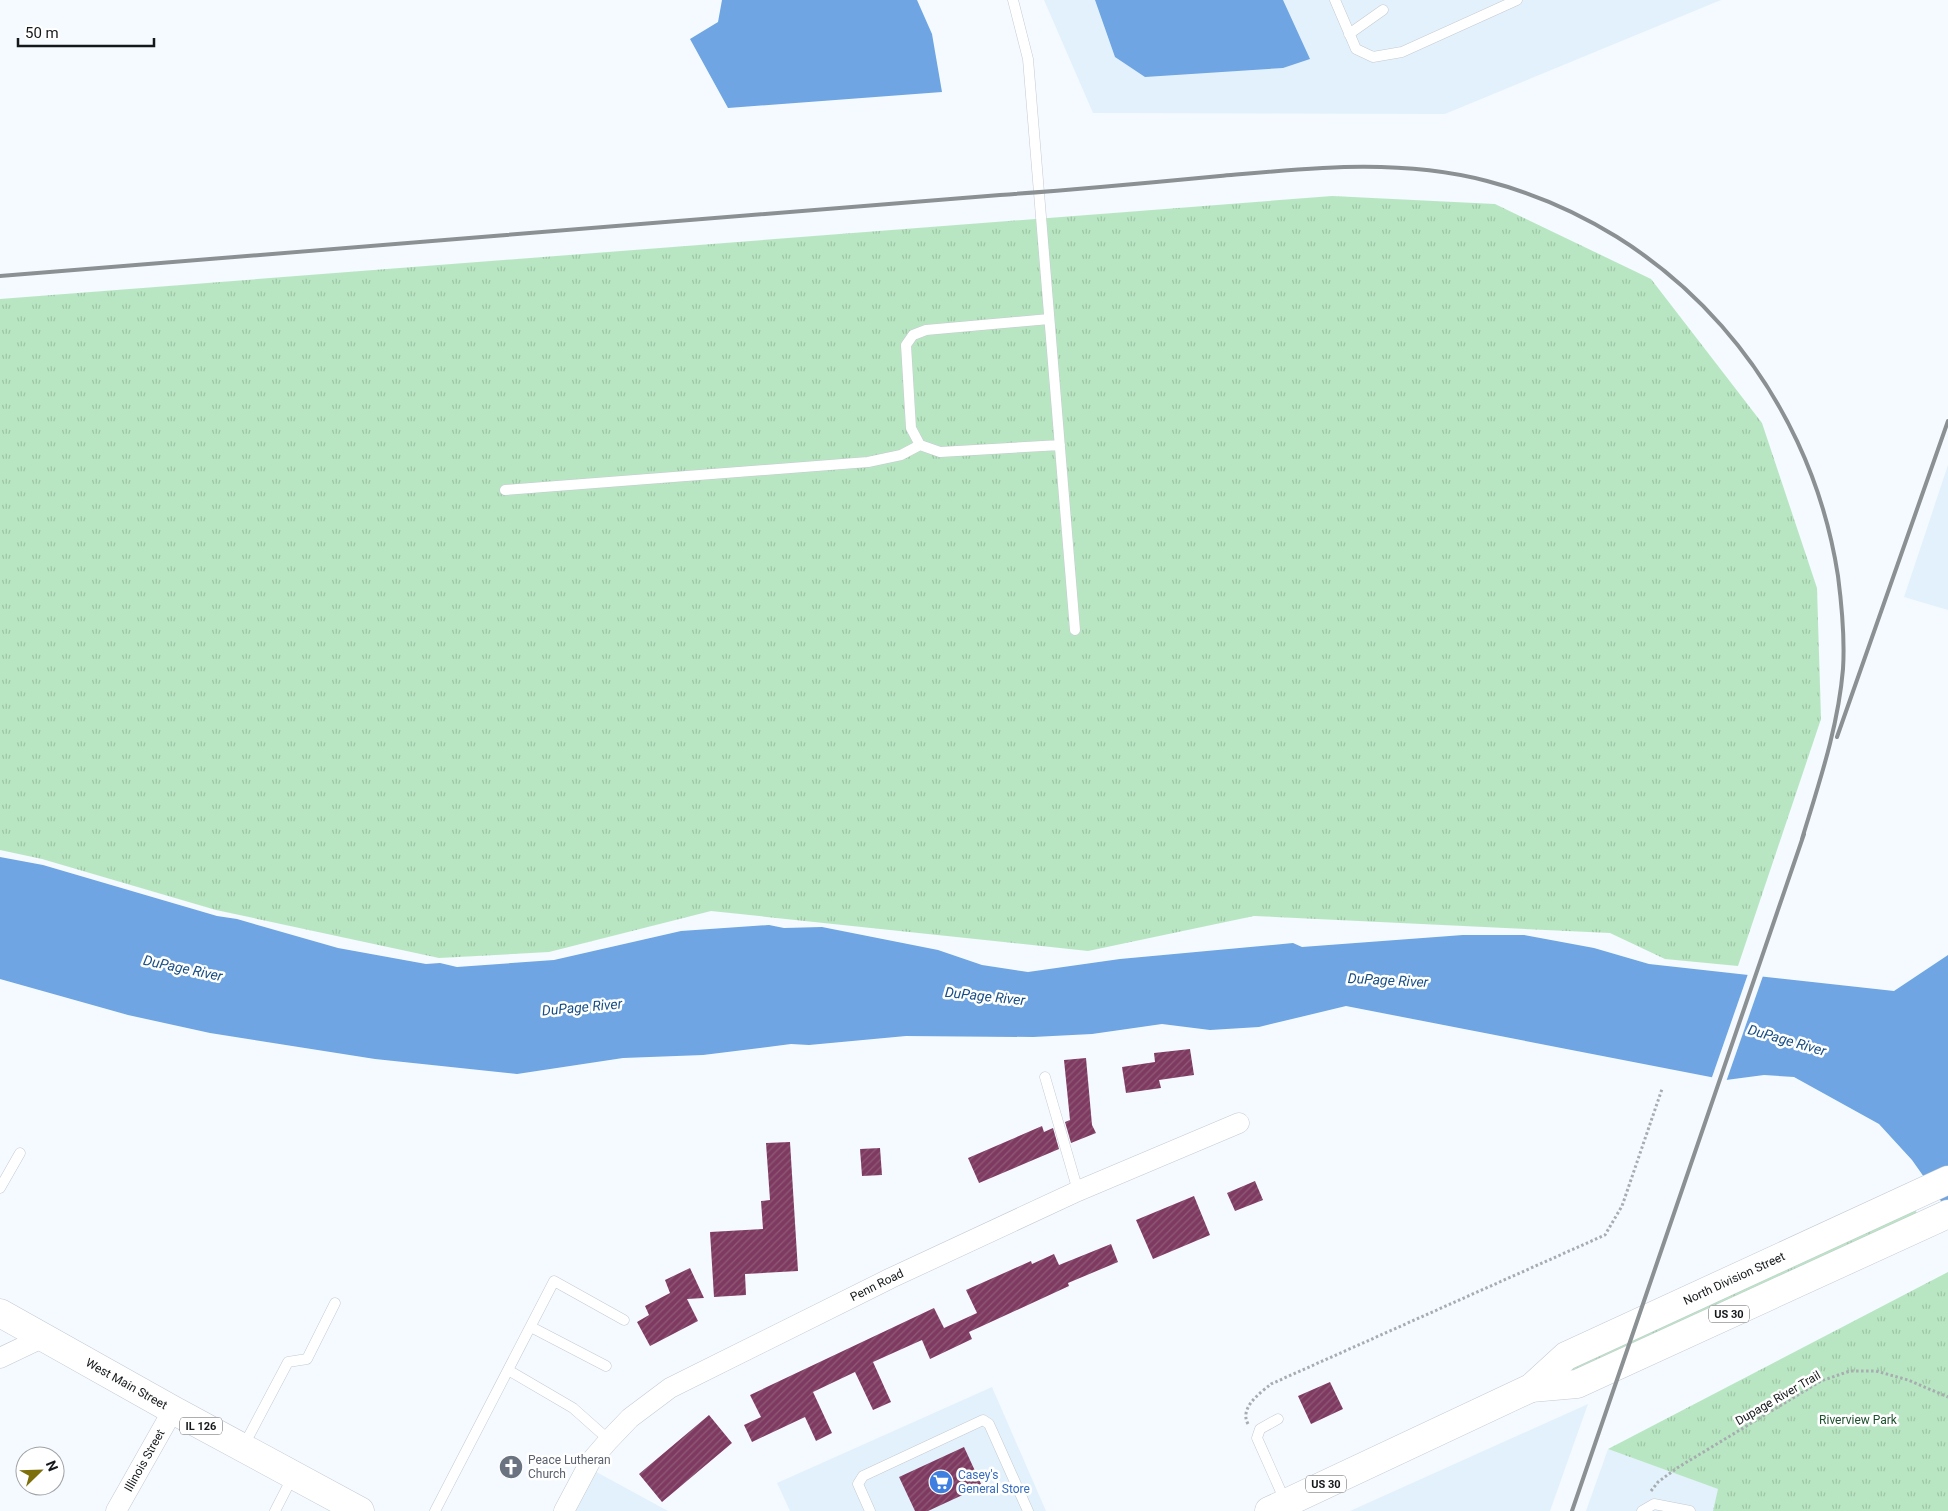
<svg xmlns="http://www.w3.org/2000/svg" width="1948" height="1511" font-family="Roboto,sans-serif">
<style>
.built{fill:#e3f1fc}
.grass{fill:url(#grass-tufts)}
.water{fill:#6ea5e2}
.pier{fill:#f4faff}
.building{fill:url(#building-hatch)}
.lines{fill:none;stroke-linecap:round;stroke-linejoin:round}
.lane-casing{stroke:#c4cbd1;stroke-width:11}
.street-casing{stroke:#c4cbd1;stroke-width:21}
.primary-casing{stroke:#c4cbd1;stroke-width:29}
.path{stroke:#a7acb0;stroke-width:3;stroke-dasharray:2.5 2.5;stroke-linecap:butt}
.lane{stroke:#fff;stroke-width:10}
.street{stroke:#fff;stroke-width:20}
.primary{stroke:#fff;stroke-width:28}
.rail{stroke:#8b9093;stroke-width:4}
.labels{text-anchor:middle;stroke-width:5;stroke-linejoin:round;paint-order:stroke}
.shield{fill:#fff;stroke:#5b5d5f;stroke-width:1}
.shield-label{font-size:11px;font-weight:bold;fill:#15181a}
.street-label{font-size:12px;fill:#15181a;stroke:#fff}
.park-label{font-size:12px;fill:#1d512d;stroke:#fff}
.worship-label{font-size:12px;fill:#5b616d;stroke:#fff;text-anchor:start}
.shop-label{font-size:12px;fill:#366cbe;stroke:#fff;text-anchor:start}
.water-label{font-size:14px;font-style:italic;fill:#164e86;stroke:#fff}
</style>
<defs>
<pattern id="grass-tufts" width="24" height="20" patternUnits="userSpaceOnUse" patternTransform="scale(1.25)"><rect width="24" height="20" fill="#b9e6c2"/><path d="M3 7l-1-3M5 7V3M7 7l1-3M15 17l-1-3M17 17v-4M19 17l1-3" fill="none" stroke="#9ec5a6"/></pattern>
<pattern id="building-hatch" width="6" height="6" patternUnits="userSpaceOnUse" patternTransform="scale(1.25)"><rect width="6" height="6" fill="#7f3a61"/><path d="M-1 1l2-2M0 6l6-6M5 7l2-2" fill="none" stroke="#8e5a77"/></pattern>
</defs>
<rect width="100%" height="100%" fill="#f4faff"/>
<!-- built -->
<path class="built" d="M1044 0H1721L1445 114 1093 113Z
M1948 465V610L1904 597Z
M992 1387 1046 1511H790L777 1483Z
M1588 1404 1550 1511H1350Z
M1608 1449 1719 1489 1715 1511H1586Z
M591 1469 668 1511H570Z"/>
<!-- grass -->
<path class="grass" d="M1332 196 1495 204 1651 279 1762 423 1817 588 1821 719 1738 966 1665 959 1610 933 1254 916 1088 951 711 911 549 952 439 958 216 910 42 859 0 850V299Z
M1914 1208 1918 1215 1573 1373 1570 1366Z
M1948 1272V1511H1713L1718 1489 1608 1449Z"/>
<!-- water -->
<path class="water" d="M722 0H917L932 34 942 92 728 108 690 39 718 22Z
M1095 0H1283L1310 59 1283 68 1145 77 1115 57Z
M0 857 43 865 217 916 237 919 338 948 426 964 440 963 457 967 554 960 681 931 769 925 784 928 822 927 938 950 982 965 1028 972 1120 959 1293 943 1302 947 1463 935H1524L1594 948 1649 964 1894 991 1948 955V1211L1912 1160 1879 1124 1794 1077 1764 1075 1726 1080 1346 1006 1259 1027 1210 1030 1162 1024 1092 1034 1033 1037 906 1036 809 1045 791 1044 703 1055 623 1058 517 1074 375 1059 210 1033 128 1015 0 979Z"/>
<!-- pier -->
<path class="pier" d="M1749 971 1764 973 1726 1082 1711 1080Z"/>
<!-- building -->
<path class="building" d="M1190 1049 1194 1075 1159 1080 1161 1088 1126 1093 1122 1067 1155 1062 1154 1053Z
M1086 1058 1092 1125 1096 1133 1071 1143 1065 1122 1070 1120 1064 1060Z
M1042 1126 1044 1132 1053 1128 1059 1149 979 1183 968 1158Z
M790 1142 798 1271 745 1274 746 1295 714 1297 710 1232 763 1229 761 1201 770 1200 766 1143Z
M880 1148 882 1175 862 1176 860 1149Z
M1255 1181 1263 1200 1235 1211 1227 1193Z
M1194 1196 1210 1235 1153 1259 1136 1220Z
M1111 1244 1118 1262 1068 1283 1069 1286 969 1332 972 1339 930 1359 922 1340 873 1362 891 1402 873 1410 855 1372 813 1392 832 1433 816 1441 805 1417 752 1442 744 1425 761 1417 750 1395 934 1308 944 1328 977 1313 966 1290 1031 1261 1032 1264 1054 1254 1059 1265Z
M690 1268 704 1298 687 1299 698 1321 650 1346 637 1322 649 1315 645 1306 670 1293 665 1280Z
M1330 1382 1343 1409 1311 1424 1298 1396Z
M709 1415 732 1443 662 1502 639 1474Z
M964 1447 982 1486 928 1511H915L899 1477Z"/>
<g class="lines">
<!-- lane casing -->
<g class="lane-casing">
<path id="lane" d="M1013 0 1028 59 1075 630
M1335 0 1356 49 1373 57 1402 52 1517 0
M1349 34 1383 10
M1049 319 926 330 913 335 906 345 911 428 920 445 940 452 1060 445
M505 490 868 462 901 455 920 445
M1045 1077 1078 1191
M0 1188 20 1153
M531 1327 606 1366
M508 1370 573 1408 609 1440
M1278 1419 1260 1429 1257 1438 1286 1503
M243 1447 288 1362 307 1359 335 1303
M275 1511 293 1476
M435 1511 554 1281 624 1320
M870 1511 858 1484 863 1476 983 1420 989 1424 1028 1511
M1642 1511 1654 1504 1690 1511"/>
</g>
<!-- street casing -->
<g class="street-casing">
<g id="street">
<path d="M0 1358 44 1337"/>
<path id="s1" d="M116 1511 173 1410"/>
<path id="s2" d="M564 1511 590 1462 609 1440 630 1418 670 1388 891 1278 1078 1191 1239 1123"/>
</g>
</g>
<!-- primary casing -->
<g class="primary-casing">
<g id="primary">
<path id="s3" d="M0 1313 173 1410 360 1511"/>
<path d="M1531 1388 1577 1384 1948 1214"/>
<path id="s4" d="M1269 1511 1531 1388 1566 1356 1948 1180"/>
</g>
</g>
<!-- path -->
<path class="path" d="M1248 1424C1239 1408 1260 1393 1271 1384L1605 1235 1622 1206 1662 1089
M1651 1491 1658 1482 1677 1468 1821 1381 1850 1371H1876L1908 1380 1948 1397"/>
<!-- lane -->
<use href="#lane" class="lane"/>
<!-- street -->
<use href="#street" class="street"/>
<!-- primary -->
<use href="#primary" class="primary"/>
<!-- rail -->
<path class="rail" d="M0 276C333 249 667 222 1000 195 1073 190 1147 183 1220 176 1310 168 1399 158 1487 181 1674 230 1809 387 1838 576 1842 607 1845 638 1843 669 1838 728 1819 783 1802 839
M1837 737 1948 421
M1572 1511 1804 834"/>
</g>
<!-- icons -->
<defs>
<g id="church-disc" transform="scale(1.25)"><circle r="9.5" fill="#6b7280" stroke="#fff"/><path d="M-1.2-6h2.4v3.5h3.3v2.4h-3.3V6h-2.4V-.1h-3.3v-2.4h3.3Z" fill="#fff"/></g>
<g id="supermarket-disc" transform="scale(1.25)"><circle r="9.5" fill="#3f7fe0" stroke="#fff"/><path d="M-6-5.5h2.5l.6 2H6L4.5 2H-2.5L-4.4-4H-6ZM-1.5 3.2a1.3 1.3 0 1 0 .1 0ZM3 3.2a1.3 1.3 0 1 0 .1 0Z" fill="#fff"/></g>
</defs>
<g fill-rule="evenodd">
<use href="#church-disc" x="511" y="1467"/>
<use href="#supermarket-disc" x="941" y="1482"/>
</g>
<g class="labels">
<!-- shield labels -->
<g class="shield">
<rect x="1709" y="1305.5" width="40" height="17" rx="4"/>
<rect x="180" y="1417.5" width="42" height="17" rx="4"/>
<rect x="1306" y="1475.5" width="40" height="17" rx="4"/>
</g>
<g class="shield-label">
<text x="1729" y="1318">US 30</text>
<text x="201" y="1430">IL 126</text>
<text x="1326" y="1488">US 30</text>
</g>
<!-- street labels -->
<g class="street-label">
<text dy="4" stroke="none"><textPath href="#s4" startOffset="522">North Division Street</textPath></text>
<text dy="4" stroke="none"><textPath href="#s2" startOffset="396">Penn Road</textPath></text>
<text dy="4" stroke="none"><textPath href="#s3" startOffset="145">West Main Street</textPath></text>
<text transform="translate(1778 1398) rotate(-30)" y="4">Dupage River Trail</text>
<text dy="4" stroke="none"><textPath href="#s1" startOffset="58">Illinois Street</textPath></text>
</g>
<!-- park labels -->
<g class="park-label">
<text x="1858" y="1424">Riverview Park</text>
</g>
<!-- worship labels -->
<g class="worship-label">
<text x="528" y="1464">Peace Lutheran<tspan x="528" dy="14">Church</tspan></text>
</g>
<!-- shop labels -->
<g class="shop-label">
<text x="958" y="1479">Casey's<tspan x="958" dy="14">General Store</tspan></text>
</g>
<!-- water labels -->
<g class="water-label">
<text transform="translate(183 968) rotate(12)" y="5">DuPage River</text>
<text transform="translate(1388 980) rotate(3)" y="5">DuPage River</text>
<text transform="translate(985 996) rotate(6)" y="5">DuPage River</text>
<text transform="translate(582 1007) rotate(-5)" y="5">DuPage River</text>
<text transform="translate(1787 1040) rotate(16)" y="5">DuPage River</text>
</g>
</g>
<!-- north arrow -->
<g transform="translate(40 1471) rotate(67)"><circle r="24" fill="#ffffff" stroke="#a1a3a3"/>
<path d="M0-4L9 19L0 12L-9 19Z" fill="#7e6f0d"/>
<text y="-8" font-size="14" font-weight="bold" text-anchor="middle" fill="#15181a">N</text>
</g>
<!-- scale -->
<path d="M18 38v8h136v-8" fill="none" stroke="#15181a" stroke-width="2.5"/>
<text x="25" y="38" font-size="15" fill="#15181a" stroke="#ffffff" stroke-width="4" paint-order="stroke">50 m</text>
</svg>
